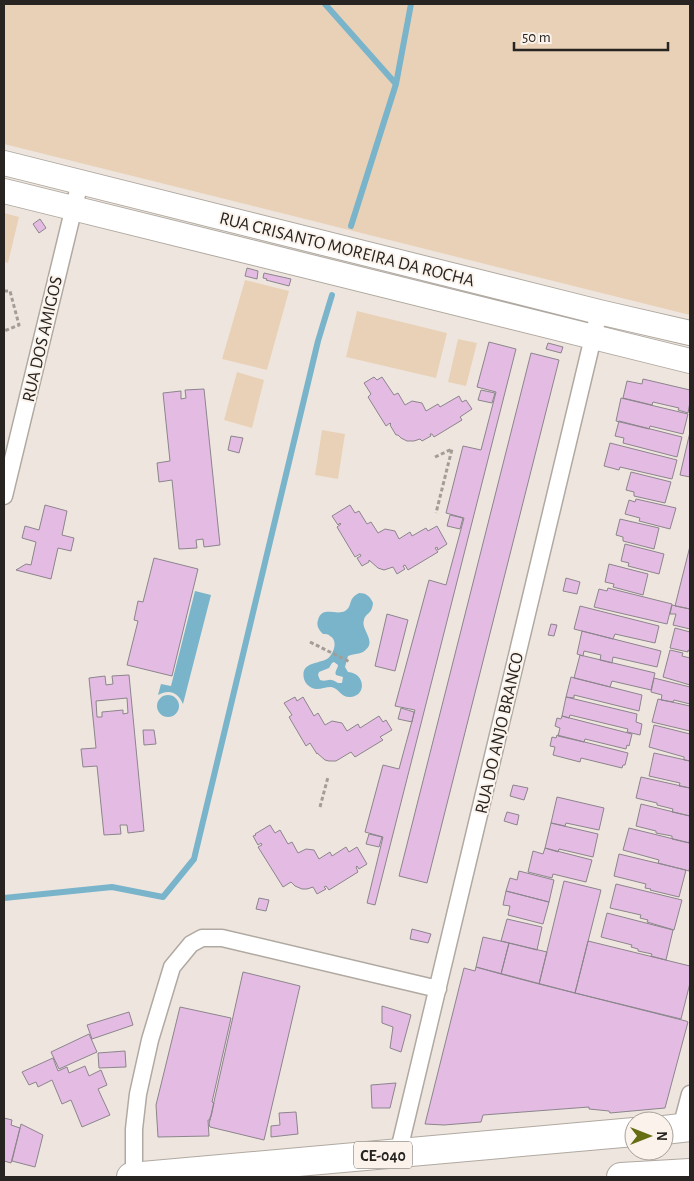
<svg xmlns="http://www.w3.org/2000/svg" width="694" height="1181" font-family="'Alegreya Sans',sans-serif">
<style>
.green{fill:#e9d1b7}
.water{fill:#79b4cb;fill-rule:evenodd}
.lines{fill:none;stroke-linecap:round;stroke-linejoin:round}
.stream{stroke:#79b4cb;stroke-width:6}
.building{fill:#e3bbe3;stroke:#8c858c;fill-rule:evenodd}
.minor-casing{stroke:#b0a9a1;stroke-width:19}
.secondary-casing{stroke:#b0a9a1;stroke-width:26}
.trunk-casing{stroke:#b0a9a1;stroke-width:30}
.path{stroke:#a49d97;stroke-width:3;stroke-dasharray:4 2.5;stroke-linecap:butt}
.minor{stroke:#fff;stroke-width:16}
.secondary{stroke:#fff;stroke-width:24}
.trunk{stroke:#fff;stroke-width:28}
.labels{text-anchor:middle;stroke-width:4;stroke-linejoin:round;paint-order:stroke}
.shield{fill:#fbf3eb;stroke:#67625e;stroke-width:1}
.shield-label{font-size:16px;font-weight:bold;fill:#272421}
.street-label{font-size:18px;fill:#272421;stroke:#fbf3eb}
</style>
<rect width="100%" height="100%" fill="#eee6de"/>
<!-- green -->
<path class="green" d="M4 4H690V315L4 144Z
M4 213 19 217 8 263 4 262Z
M245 280 289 291 267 370 222 359Z
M357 311 447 333 436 378 346 357Z
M458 339 477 343 466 386 448 382Z
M237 372 264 380 252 428 224 420Z
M322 430 345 434 338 479 315 475Z"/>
<!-- water -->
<path class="water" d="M195 591 211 595 183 704C178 692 169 689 158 695L161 684 171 686Z
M359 593C366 593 370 596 373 603 372 615 366 612 364 620 360 630 379 642 363 652 359 654 353 654 348 656L345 667 348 672C365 673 367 695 351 697 341 698 339 688 331 687 324 687 318 691 312 688 308 686 305 683 304 679 300 662 318 664 327 659 333 655 339 641 330 636 328 634 326 634 323 634 319 630 316 626 318 620 322 605 336 616 345 611 353 606 347 599 359 593ZM334 662 338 665C338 669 334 671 336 675L343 677 342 683H338C328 676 328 683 320 680L318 675 319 672 329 668 332 663Z
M157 706a11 11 0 1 1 22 0a11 11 0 1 1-22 0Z"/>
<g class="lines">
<!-- stream -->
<path class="stream" d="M325 4 396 84 351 226
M396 84 411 4
M4 898 112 887 163 897 194 859 318 341 332 295"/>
</g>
<!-- building -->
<path class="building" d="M40 219 46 228 39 233 33 224Z
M247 268 258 271 257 279 245 276Z
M264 273 291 279 289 286 266 280 267 279 263 278Z
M489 342 516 349 375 905 367 903 383 837 365 832 383 765 399 769 415 710 395 706 429 580 446 585 464 518 446 513 463 446 481 450 496 392 477 387Z
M548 343 563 347 561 353 546 349Z
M531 353 559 360 427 883 399 876Z
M374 377 377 380 382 377 394 395 398 393 405 405 412 401 422 403 426 411 438 404 440 407 459 396 462 402 466 400 472 409 460 417 462 420 434 437 432 434H430L431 436 422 441 420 439 414 441H407L401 438 398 435H396L390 425 391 424 390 423 386 426 368 397 371 394 364 383Z
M643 379 690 390V402L688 413 678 410 679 408 653 402 652 405 623 398 627 381 642 384Z
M204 389 220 545 204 547 203 539 196 540 197 548 179 549 172 480 159 482 157 463 170 461 163 393 181 391V399L186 398 185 390Z
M481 390 495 393 492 403 478 400Z
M621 398 688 414 683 434 650 426 649 429 616 421Z
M619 421 682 437 677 457 623 443 624 438 615 436Z
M690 432V477L680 475Z
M231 436 243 438 239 453 228 450Z
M610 443 677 460 672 479 620 467 619 470 604 466Z
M631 472 671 482 665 503 634 496V492L626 490Z
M636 499 676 508 670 529 639 521 640 518 625 514 629 500 635 502Z
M45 505 67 511 62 535 74 538 71 551 58 548 51 579 16 570 26 564 31 565 36 542 22 538 25 526 39 530Z
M350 505 355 513 359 511 367 524 371 522 378 533 385 529 395 531 399 539 410 532 412 536 426 528 428 531 437 526 447 544 438 550 437 547 435 548 438 552 408 570 405 565 403 566 405 569 397 574 393 567 384 570 378 568 369 560V562L362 566 357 558 361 556 360 554 355 557 337 527 341 524 340 523 338 525 332 516Z
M450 515 463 518 460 529 447 526Z
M620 519 659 528 654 549 623 541V537L616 535Z
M625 544 664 554 659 574 628 566 629 563 621 561Z
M690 546V609L675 606Z
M154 558 198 569 172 676 127 665 138 621 134 620 138 601 143 602Z
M609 564 648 574 643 595 613 587 614 584 605 582Z
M566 578 580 582 577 594 563 591Z
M608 588 672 604 667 624 594 607 599 589 607 591Z
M672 605 690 609V629L673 625 676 614H670Z
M580 606 659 626 655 643 615 634 613 639 574 629Z
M387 614 408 620 395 671 375 666Z
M551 624 557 625 554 636 548 635Z
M675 628 690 632V651L688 650V652L670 648Z
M582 631 661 651 657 667 613 657 612 663 600 660 601 655 584 651 583 656 577 654Z
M670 650 683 653 682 656 690 658V685L663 677Z
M580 655 655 673 651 690 612 681 610 687 574 678Z
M129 675 144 831 128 833 127 825H120L121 834 104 835 97 766 83 767 81 749 96 748 89 678 105 676 106 685 113 684 112 676ZM127 698 128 713 123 714V710L102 712V717H97L96 701Z
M571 677 642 695 639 711 574 695V698L566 697Z
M654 678 690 687V704L674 700 673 702 661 700 662 695 651 692Z
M295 697 297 701 303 697 314 716 318 713 325 725 332 721 342 723 347 731 358 724 360 728 379 716 383 722 386 720 392 730 380 737 383 740 355 757 351 752 336 761H329L325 760 317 753V754L310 743 306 746 289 717 292 715 284 703Z
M566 697 637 714 636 722 642 724 640 735 627 732 628 729 570 715 569 718 562 716Z
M658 699 690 706V731L652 722Z
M401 708 414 712 412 722 398 719Z
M562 716 632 734 629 746 627 745 626 749 585 739 584 742 558 736 560 728 555 726 557 718 561 719Z
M654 725 690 734V761L684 760V757L649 747Z
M143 730H154L156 744 144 745Z
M557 735 628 753 625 765H623L622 768 581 758 580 762 553 755 555 747 550 746 552 737 556 738Z
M654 753 690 761V788L679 786 680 783 649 776Z
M641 777 690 788V816L672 812 673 809 657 805V803L636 798Z
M513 785 528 788 524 800 510 796Z
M557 797 604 808 599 830 566 823 565 826 551 823Z
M641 804 690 816V837L689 843 672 839V836L656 833V831L636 826Z
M507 812 519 815 517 825 504 821Z
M551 823 598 834 593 857 559 849 558 852 545 848Z
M270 825 275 833 280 830 288 844 292 842 298 853 306 849 314 850 319 859 330 852 332 856 346 847 349 852 357 847 367 864 359 869 357 866 356 867 358 872 329 890 326 886 324 887 326 889 317 894 313 887 307 889H302L295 886 291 882 283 887 258 847 262 845 261 843 258 845 253 836 256 835 255 834Z
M629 828 690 843V865L689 871 658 863 659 860 623 850Z
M369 834 382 837 379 847 366 844Z
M545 848 592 860 586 882 553 874 552 878 528 872 533 851 543 854Z
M619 854 686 870 679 897 650 890 651 889 645 888 646 884 614 876Z
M519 871 554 880 549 902 506 891 510 878 517 880Z
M564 881 601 890 575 993 539 984Z
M616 884 682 900 674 930 647 922 648 920 640 918 641 915 610 908Z
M506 891 549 902 543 924 508 915 510 906 503 905Z
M259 898 269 900 266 911 256 909Z
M607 913 673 930 666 960 651 956 652 954 638 951V949L631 947 632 945 601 937Z
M507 919 542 927 537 950 501 941Z
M412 929 431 934 428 943 410 939Z
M483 937 509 943 501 974 476 967Z
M588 941 690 966V983L681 1019 575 993Z
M509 943 547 952 539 984 501 974Z
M476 967 575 993 686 1021 688 1022 665 1108 610 1113 609 1111 589 1109V1107L483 1115 481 1122 444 1125 425 1124 464 968 475 971Z
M243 972 300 986 264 1140 210 1127 209 1124Z
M382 1006 411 1015 401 1052 390 1048 393 1027 382 1023Z
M180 1007 231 1018 212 1102 214 1103 211 1117H210V1120H208L209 1136 158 1137 156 1105Z
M129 1012 133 1025 92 1039 87 1025Z
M89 1034 97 1052 59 1069 51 1052Z
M125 1051 126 1067 99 1068 98 1053Z
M53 1058 58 1071 67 1067 69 1073 85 1066 89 1076 101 1070 107 1085 98 1089 110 1115 82 1127 71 1100 62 1104 52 1080 38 1087 36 1082 29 1085 22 1072Z
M396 1083 390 1108H372L371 1085Z
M296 1112 298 1134 271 1137V1126L280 1125 279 1113Z
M4 1118 12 1120 11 1125 20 1128 11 1163 4 1161Z
M21 1124 43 1135 35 1167 12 1161Z"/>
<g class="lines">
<!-- minor casing -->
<g class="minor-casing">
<path id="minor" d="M4 496 80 182
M681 1128 690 1094
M398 1154 599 312
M134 1177V1129L138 1094 150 1040 172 967 191 944 202 938H222L438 989"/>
</g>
<!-- secondary casing -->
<g class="secondary-casing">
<path id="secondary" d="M4 163 599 312 690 333
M4 191 690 361"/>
</g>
<!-- trunk casing -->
<g class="trunk-casing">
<path id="trunk" d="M664 1130 690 1127
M131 1177 634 1132
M621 1177 690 1173"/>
</g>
<!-- path -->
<path class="path" d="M4 291H10L19 325 4 331
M435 457 452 449 436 513
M310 642 350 662
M320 807 328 777"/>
<!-- minor -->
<use href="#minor" class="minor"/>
<!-- secondary -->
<use href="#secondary" class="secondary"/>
<!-- trunk -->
<use href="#trunk" class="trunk"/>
</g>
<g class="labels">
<!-- shield labels -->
<rect class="shield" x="354" y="1141.5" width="58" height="27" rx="4"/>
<g class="shield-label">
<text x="383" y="1161">CE-040</text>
</g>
<!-- street labels -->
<g class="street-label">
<text transform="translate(347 249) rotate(14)" y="6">RUA CRISANTO MOREIRA DA ROCHA</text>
<text transform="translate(42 339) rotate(-77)" y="6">RUA DOS AMIGOS</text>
<text transform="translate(499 733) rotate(-77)" y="6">RUA DO ANJO BRANCO</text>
</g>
</g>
<!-- border -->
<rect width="694" height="1181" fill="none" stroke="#272421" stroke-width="10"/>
<!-- north arrow -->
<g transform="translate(649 1136) rotate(90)"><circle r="24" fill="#fbf3eb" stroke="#a6a09a"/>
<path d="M0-4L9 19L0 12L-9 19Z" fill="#666e14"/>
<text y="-8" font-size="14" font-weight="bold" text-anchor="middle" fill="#272421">N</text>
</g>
<!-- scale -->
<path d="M514 42v8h154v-8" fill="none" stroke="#272421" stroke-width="2.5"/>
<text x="522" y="42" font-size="15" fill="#272421" stroke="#fbf3eb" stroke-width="4" paint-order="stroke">50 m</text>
</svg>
